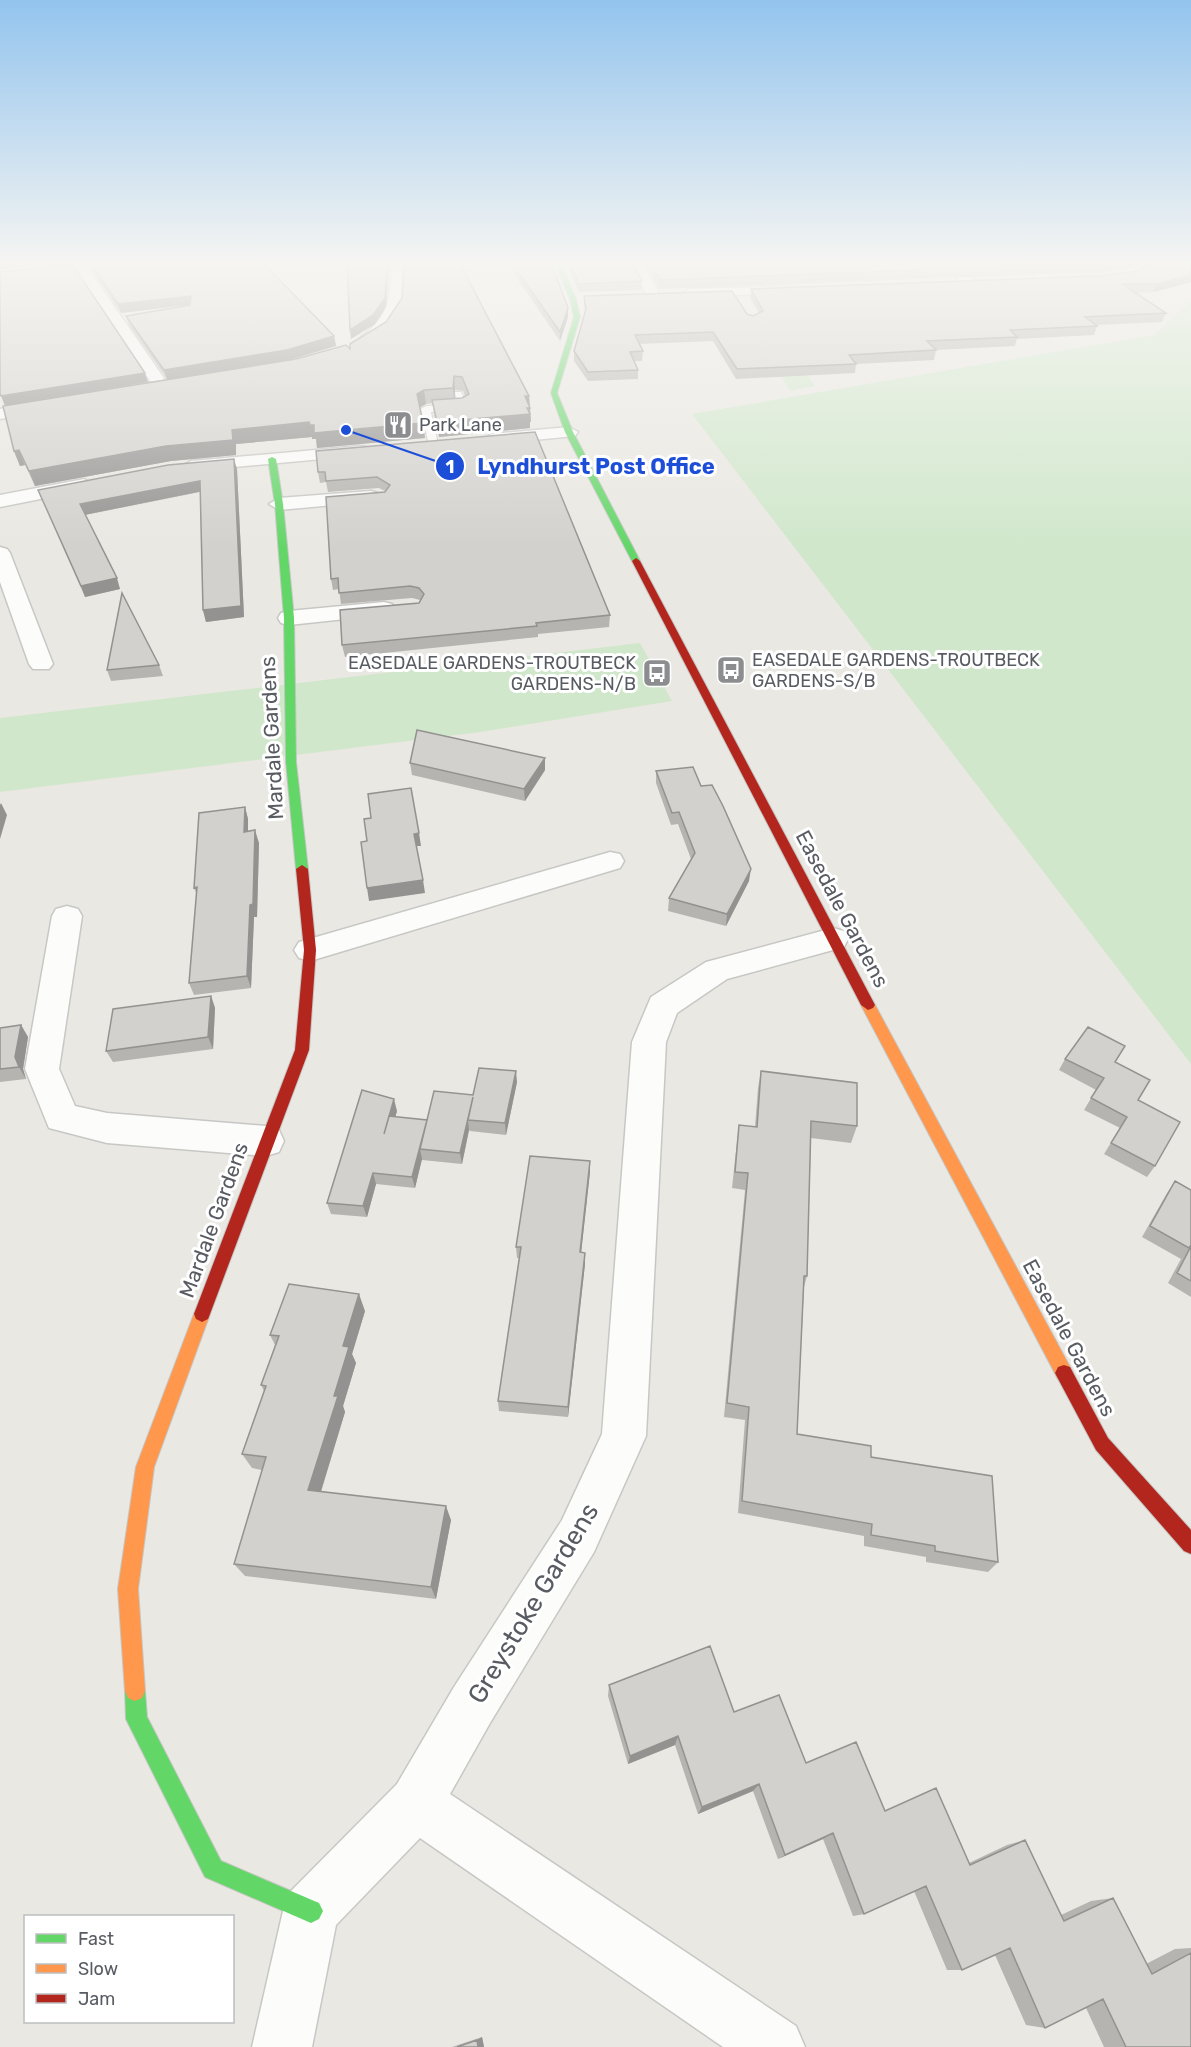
<svg xmlns="http://www.w3.org/2000/svg" width="1191" height="2047" font-family="Rubik,sans-serif">
<style>
.green{fill:#d0e7cb}
.lines{fill:none;stroke-linecap:round;stroke-linejoin:round}
.lane-casing{stroke:#c7c7c6;stroke-width:2}
.street-casing{stroke:#c7c7c6;stroke-width:3}
.fast-casing{stroke:#c5c6c4;stroke-width:2}
.slow-casing{stroke:#c5c6c4;stroke-width:2}
.jam-casing{stroke:#c5c6c4;stroke-width:2}
.lane{fill:#fcfcfb;fill-rule:evenodd}
.street{fill:#fcfcfb;fill-rule:evenodd}
.fast{fill:#63d668;fill-rule:evenodd}
.slow{fill:#ff974d;fill-rule:evenodd}
.jam{fill:#b3261e;fill-rule:evenodd}
.wall{fill:#b5b4b0;fill-rule:evenodd}
.shaded-wall{fill:#939290}
.building{fill:#d2d1cd;stroke:#939290;stroke-width:1.5}
.labels{text-anchor:middle;stroke-width:6;stroke-linejoin:round;paint-order:stroke}
.far-poi-label{font-size:18px;fill:#585c62;stroke:#fff;text-anchor:start}
.street-label{font-size:21px;fill:#585c62;stroke:#fff}
.near-street-label{font-size:26px;fill:#585c62;stroke:#fff}
.leader{fill:none;stroke:#1d4ed8;stroke-width:2}
.callout-dot{fill:#1d4ed8;stroke:#fff;stroke-width:2}
.mark-label{font-size:18px;text-anchor:middle;font-weight:bold;fill:#fff}
.callout-label{font-size:22px;text-anchor:middle;font-weight:bold;fill:#1d4ed8;stroke:#fff;stroke-width:6;stroke-linejoin:round;paint-order:stroke}
</style>
<rect width="100%" height="100%" fill="#eae8e2"/>
<!-- green -->
<path class="green" d="M1191 301V1064L692 414 1154 335Z
M768 322 815 386 790 391 748 323Z
M640 643 672 701 480 732 0 792V718Z"/>
<g class="lines">
<!-- lane casing -->
<g class="lane-casing">
<path id="lane" d="M455 392H461L468 407 463 410 431 412 438 444 429 446 421 409 426 406 457 404Z"/>
</g>
<!-- street casing -->
<g class="street-casing">
<path id="street" d="M79 262 84 263 168 384 170 387 168 390H156L73 266Z
M391 262H403C403 291 404 319 378 338 372 343 368 345 361 343L359 340 361 337C391 315 390 297 391 262Z
M418 262H521L515 266 415 270 409 266Z
M630 262H642L660 295 658 298H648Z
M941 262H955L977 283 975 286H965Z
M1019 262H1033L1084 304 1082 307H1072Z
M1141 262H1156C1145 274 1101 290 1087 278L1094 274 1128 270Z
M796 286 801 287V293L689 297 682 293 689 289Z
M49 401 57 406 55 410 0 419V409Z
M569 427 578 432 575 436 492 444 483 439 492 434Z
M360 446 366 447 369 451 366 455 191 471 182 466 191 461Z
M84 479 93 485 91 489 0 507V495Z
M371 491 378 493 381 497 378 501 279 510 269 504 279 498Z
M0 547 7 549 10 553 53 664 49 669H33L29 664 0 582Z
M384 602 392 604 395 609 392 614 289 625 281 623 278 618 281 613 289 611Z
M610 852 620 854 624 861 620 868 310 961 299 958 294 950 299 942Z
M67 906 78 909 82 916 59 1069 75 1106 107 1113 266 1126 279 1130 284 1141 279 1152 266 1156 107 1143 49 1128 25 1069 52 916 56 909Z
M833 928 844 931 848 939 844 947 727 979 677 1013 666 1042 646 1436 594 1552 490 1723 450 1794 796 2026 805 2047H723L420 1838 336 1925 312 2047H252L283 1911 291 1891 397 1784 454 1687 562 1520 602 1434 632 1042 651 997 706 962Z"/>
</g>
<!-- fast casing -->
<g class="fast-casing">
<path id="fast" d="M554 262H560L576 299 580 317 557 393 573 432 640 561 639 563 632 561 565 432 551 393 574 317 570 299Z
M272 457 276 459 283 504 294 618 296 762 308 869 302 873 296 869 286 762 284 618 275 504 268 459Z
M135 1681 142 1684 145 1691 147 1717 221 1861 319 1903 323 1911 319 1919 311 1923 205 1877 126 1719 125 1691 128 1684Z"/>
</g>
<!-- slow casing -->
<g class="slow-casing">
<path id="slow" d="M868 1000 875 1005 1070 1367 1073 1373 1070 1379 1064 1381 1058 1379 861 1005Z
M202 1306 208 1309 210 1314 154 1467 138 1589 145 1691 142 1698 135 1701 128 1698 125 1691 118 1589 136 1467 194 1314 196 1309Z"/>
</g>
<!-- jam casing -->
<g class="jam-casing">
<path id="jam" d="M636 558 640 561 875 1005 873 1008 868 1010 861 1005 632 561Z
M302 865 308 869 316 950 309 1050 210 1314 208 1319 202 1322 196 1319 194 1314 295 1050 304 950 296 869Z
M1064 1365 1070 1367 1108 1438 1191 1530V1554L1184 1551 1096 1450 1055 1373 1058 1367Z"/>
</g>
<!-- lane -->
<use href="#lane" class="lane"/>
<!-- street -->
<use href="#street" class="street"/>
<!-- fast -->
<use href="#fast" class="fast"/>
<!-- slow -->
<use href="#slow" class="slow"/>
<!-- jam -->
<use href="#jam" class="jam"/>
</g>
<!-- wall -->
<path class="wall" d="M90 262H265L263 264 334 336 336 346 289 360 350 349V344L529 396 531 422H530V428L439 437 434 414 433 403 426 404 420 407 425 438 317 448 316 439H312V437L236 444V455L171 461 35 486 25 465 20 466 14 451 4 405 167 379 129 325 126 316 190 305 121 313 92 271ZM455 390 463 391 465 396 462 398 455 399Z
M510 262H551L568 317 560 341 510 268Z
M565 262H632L642 281 641 290 579 292Z
M645 262H1137L1127 268 1095 272 659 289Z
M1191 262V282L1154 292 1135 293 1166 313 1162 322 1096 325 1097 326 1094 335 1017 339 1015 346 935 350H936L934 360 856 364 855 373 736 379 713 341 639 344 643 351 642 361H634L638 370V379L588 381 574 361V351L585 312 584 305V296L747 314 753 316 759 313 750 298 751 289 1098 276 1139 271Z
M535 432 610 615 609 627 538 634V637L345 657 342 645 419 603 420 600 412 598 341 604 339 589 333 590 331 579 385 491 379 488 328 492 326 482 320 483 318 472Z
M237 469 244 617 206 622 203 610 200 492 85 515 120 589 85 597 38 490Z
M159 665 163 676 111 681 107 670Z
M410 763 545 770 525 801 412 775Z
M656 771 701 786 749 881 726 926 668 911 669 898 691 859 678 824 671 825 656 783Z
M245 807 248 819V831L259 843 257 917H254L251 988 194 995 189 983 197 895 194 888Z
M211 996 215 1008 213 1049 113 1062 106 1051Z
M21 1025 28 1037 23 1069 26 1079 0 1082V1028Z
M1065 1059 1115 1062 1138 1100 1155 1166 1147 1177 1104 1154 1120 1128 1084 1110 1096 1090 1059 1070Z
M761 1071 857 1126 851 1143 811 1138 807 1276 804 1287 797 1434 871 1457 998 1562 988 1572 926 1562V1557L864 1546V1536L738 1513 745 1420 724 1417 745 1190 732 1188 737 1141 739 1125 755 1127 758 1088Z
M517 1082 506 1135 470 1131 469 1130 462 1164 422 1160V1159L415 1188 376 1184 367 1217 331 1214 327 1203 397 1111 395 1117 427 1120 473 1095Z
M590 1172 581 1253 585 1264 568 1417 499 1411 498 1401 519 1258H517L516 1247Z
M1175 1181 1191 1190V1297L1168 1283 1182 1257 1181 1259 1142 1237 1167 1193Z
M365 1311 352 1354 356 1363 343 1406 345 1412 321 1492 451 1520 436 1599 245 1576 234 1564 262 1470 252 1468 242 1454 264 1391 261 1385 275 1345 270 1335Z
M609 1685 734 1712 806 1763 969 1863 1007 1845 1025 1840 1061 1915 1091 1901 1113 1898 1146 1964 1175 1949 1191 1948V2047H1104L1086 2008 1045 2028 1026 2025 995 1955 962 1970H947L914 1891 864 1914 853 1916 823 1839 778 1859 753 1791 698 1814 675 1745 628 1764 608 1696Z
M482 2037 484 2047H452Z"/>
<!-- shaded-wall -->
<path class="shaded-wall" d="M0 262H59L0 269Z
M388 262H389L386 307 375 324 351 339 350 330Z
M1108 262H1137L1127 268 1095 272 1097 263Z
M1191 275V282L1154 292 1157 284Z
M191 296 193 304 121 313 118 304Z
M568 308V317L560 341V332Z
M334 336 336 346 289 360 167 380 164 370Z
M145 373 148 382 5 406 1 396Z
M454 376 455 390 454 402 453 388Z
M424 390 426 404 419 408 417 394Z
M525 396H529L531 422H530V428L439 437 437 422Z
M309 422 423 423 425 438 317 448 316 439H312V437L236 444V455L171 461 35 486 29 471 232 430Z
M19 450 25 465 20 466 14 451Z
M234 459 237 469 244 617 206 622 203 610Z
M200 481 203 491 84 515 80 504Z
M117 578 120 589 85 597 81 586Z
M545 758V770L525 801 524 789Z
M1 803 7 815 0 839V805Z
M245 807 248 819V844L244 832Z
M255 830 259 843 257 917H254L251 988 247 976 250 905Z
M419 833 421 846H416L414 834Z
M751 869 749 881 726 926 727 914Z
M423 880 425 893 369 901 367 888Z
M211 996 215 1008 213 1049 208 1037Z
M21 1025 28 1037 23 1069 26 1079 19 1067 15 1057Z
M516 1071 517 1082 506 1135 505 1123Z
M473 1097 468 1120 469 1130 462 1164 460 1153Z
M394 1099 397 1111 387 1146 384 1134Z
M427 1120 420 1149 422 1159 415 1188 412 1177Z
M590 1161V1172L580 1263V1252Z
M373 1173 376 1184 367 1217 363 1206Z
M585 1253V1264L568 1417V1407Z
M359 1294 365 1311 352 1354 356 1363 343 1406 345 1412 317 1504 308 1490 334 1396 343 1346Z
M446 1506 451 1520 436 1599 431 1587Z
M678 1736 675 1745 628 1764 630 1756Z
M759 1784 753 1791 698 1814 702 1807Z
M833 1833 823 1839 778 1859 785 1855Z
M482 2037 484 2047H478L477 2040Z"/>
<!-- building -->
<path class="building" d="M90 262H262L334 336 287 350 164 370 126 316 190 305 191 296 118 304Z
M347 262H388L385 298 373 315 350 330Z
M404 262H459L529 396H525L530 408H527L530 414 437 422 432 400 462 398 469 394 462 377 454 376 453 388 424 390 417 394 423 423 314 433V425H310L309 422 232 430 233 440 166 446 29 471 19 450 14 451 3 406 296 359 346 345 350 349V344L386 322 402 298Z
M511 262H551L568 308 560 332Z
M569 262H632L642 281 579 284Z
M649 262H1108L1097 263 660 280Z
M1150 262H1191V275L1157 284H1122L1166 313 1085 317 1097 326 1010 330 1017 337 927 341 936 350 849 355 856 364 737 369 713 332 635 335 643 351 630 352 638 370 588 372 574 351 586 309 584 296 732 291 747 314 753 316 763 311 751 289 1098 276 1139 271Z
M72 264 145 373 1 396 0 393V272Z
M535 432 610 615 536 623 537 626 342 645 340 610 419 603 424 594 419 588 410 586 339 593 338 578 331 579 326 497 385 492 390 485 377 477 326 481 325 472H318L316 451Z
M234 459 241 606 203 610 200 481 80 504 117 578 81 586 38 490 168 465Z
M122 593 159 665 107 670Z
M417 730 545 758 524 789 410 763Z
M693 767 701 786 712 785 723 806 751 869 727 914 669 898 695 853 679 812 672 813 656 771Z
M411 788 419 833 414 834 423 880 367 888 361 842 367 841 364 819 371 818 368 794Z
M245 807 244 832 255 830 253 904 250 905 247 976 189 983 197 887 194 888 199 813Z
M211 996 208 1037 106 1051 113 1009Z
M21 1025 15 1057 19 1067 0 1069V1028Z
M1088 1027 1125 1046 1115 1062 1150 1080 1138 1100 1180 1122 1155 1166 1111 1143 1127 1117 1091 1098 1104 1078 1065 1059Z
M479 1068 516 1071 505 1123 468 1120 473 1097 460 1153 420 1149 434 1091 473 1095Z
M761 1071 857 1083V1126L811 1121 807 1276H804L797 1434 871 1446V1457L992 1476 998 1562 935 1551V1546L871 1535 872 1524 742 1501 749 1407 727 1403 748 1173 735 1172 739 1125 757 1127Z
M362 1090 394 1099 384 1134 389 1116 427 1120 412 1177 373 1173 363 1206 327 1203Z
M530 1156 590 1161 580 1252 585 1253 568 1407 498 1401 521 1247H516Z
M1175 1181 1191 1190V1245L1189 1248 1150 1226Z
M1191 1246V1281L1177 1273Z
M289 1284 359 1294 343 1346 349 1347 334 1396H338L308 1490 446 1506 431 1587 234 1564 266 1457 242 1454 266 1386 261 1385 279 1336 270 1335Z
M710 1646 734 1712 779 1695 806 1763 856 1742 885 1811 936 1788 970 1865 1025 1840 1064 1921 1113 1898 1152 1974 1191 1953V2047H1126L1103 1999 1045 2028 1010 1948 962 1970 926 1886 864 1914 833 1833 785 1855 759 1784 702 1807 678 1736 630 1756 609 1685Z
M477 2040 478 2047H457Z"/>
<!-- sky -->
<linearGradient id="sky" x2="0" y2="1"><stop stop-color="#93c4ee"/><stop offset="0.48" stop-color="#f6f5f2"/><stop offset="1" stop-color="#f6f5f2" stop-opacity="0"/></linearGradient>
<rect width="1191" height="549" fill="url(#sky)"/>
<!-- icons -->
<defs>
<g id="restaurant-square" transform="scale(1.5)"><rect x="-9" y="-9" width="18" height="18" rx="4" fill="#8b8d8f" stroke="#fff"/><path d="M-5-6h1v4h1v-4h1v4h1v-4h1v5L-1.5 .5V6h-2V.5L-5-1ZM5-6V6H3V1.5H1.5Q1.5-4 5-6Z" fill="#fff"/></g>
<g id="bus-square" transform="scale(1.5)"><rect x="-9" y="-9" width="18" height="18" rx="4" fill="#8b8d8f" stroke="#fff"/><path d="M-5-6H5V4H4V6H2V4H-2V6H-4V4H-5ZM-3.5-4V0h7V-4ZM-3.5 1.2v1.5H-2V1.2ZM2 1.2v1.5H3.5V1.2Z" fill="#fff"/></g>
</defs>
<g fill-rule="evenodd">
<use href="#restaurant-square" x="398" y="425"/>
<use href="#bus-square" x="731" y="670"/>
<use href="#bus-square" x="657" y="673"/>
</g>
<g class="labels">
<!-- far-poi labels -->
<g class="far-poi-label">
<text x="419" y="431">Park Lane</text>
<text x="752" y="666">EASEDALE GARDENS-TROUTBECK<tspan x="752" dy="21">GARDENS-S/B</tspan></text>
<text x="636" y="669" text-anchor="end">EASEDALE GARDENS-TROUTBECK<tspan x="636" dy="21">GARDENS-N/B</tspan></text>
</g>
<!-- street labels -->
<g class="street-label">
<text transform="translate(272 738) rotate(-93)" y="7">Mardale Gardens</text>
<text transform="translate(842 909) rotate(62)" y="7">Easedale Gardens</text>
<text transform="translate(214 1220) rotate(-70)" y="7">Mardale Gardens</text>
<text transform="translate(1069 1338) rotate(62)" y="7">Easedale Gardens</text>
</g>
<!-- near-street labels -->
<g class="near-street-label">
<text transform="translate(533 1603) rotate(-59)" y="9">Greystoke Gardens</text>
</g>
</g>
<!-- callouts -->
<path class="leader" d="M346 430L450 466"/>
<g class="callout-dot">
<circle cx="346" cy="430" r="6"/>
<circle cx="450" cy="466" r="15"/>
</g>
<g class="mark-label">
<text x="450" y="473">1</text>
</g>
<g class="callout-label">
<text x="596" y="474">Lyndhurst Post Office</text>
</g>
<!-- legend -->
<rect x="24" y="1915" width="210" height="108" fill="#ffffff" stroke="#bcbec0" stroke-width="1.5"/>
<rect x="36" y="1934" width="30" height="9" fill="#63d668" stroke="#bcbec0" stroke-width="1.5"/>
<text x="78" y="1945" font-size="18" fill="#585c62">Fast</text>
<rect x="36" y="1964" width="30" height="9" fill="#ff974d" stroke="#bcbec0" stroke-width="1.5"/>
<text x="78" y="1975" font-size="18" fill="#585c62">Slow</text>
<rect x="36" y="1994" width="30" height="9" fill="#b3261e" stroke="#bcbec0" stroke-width="1.5"/>
<text x="78" y="2005" font-size="18" fill="#585c62">Jam</text>
</svg>
